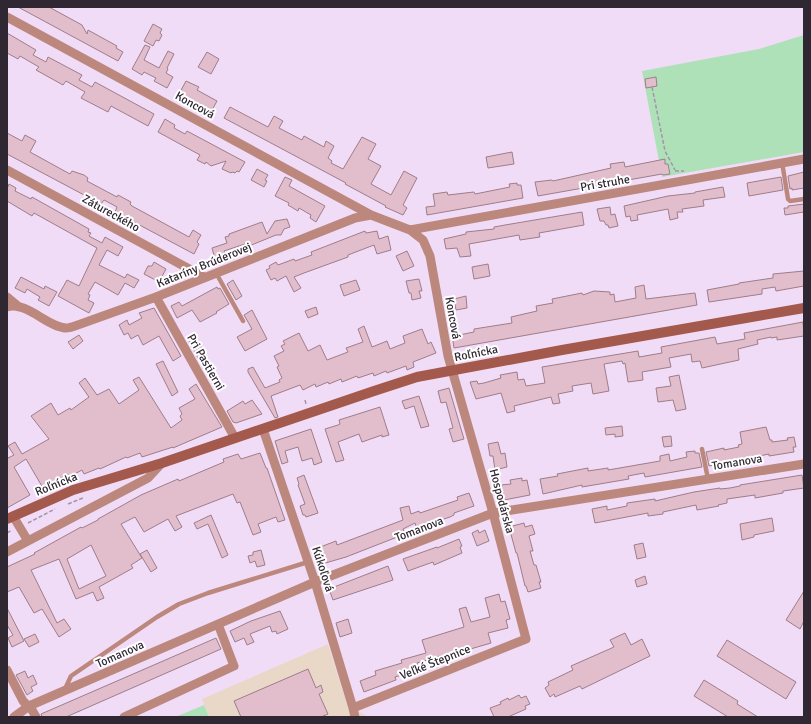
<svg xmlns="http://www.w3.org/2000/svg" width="811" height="724" font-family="Signika,sans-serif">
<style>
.industrial{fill:#e9d7c7}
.green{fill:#afe1b8}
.building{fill:#e2becd;stroke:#9e7d8a;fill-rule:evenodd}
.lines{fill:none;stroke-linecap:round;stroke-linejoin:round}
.path{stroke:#a394a9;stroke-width:1.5;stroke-dasharray:4 2;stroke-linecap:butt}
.lane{stroke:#bc887d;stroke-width:4.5}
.street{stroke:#bc887d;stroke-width:9}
.secondary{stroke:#a3594c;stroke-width:10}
.labels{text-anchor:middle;stroke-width:4;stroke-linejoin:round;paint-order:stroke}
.street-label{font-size:12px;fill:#2f2732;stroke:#fff}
</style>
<rect width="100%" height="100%" fill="#f1dcf8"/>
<!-- industrial -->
<path class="industrial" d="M328 644 347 704 365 715V717H209L202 699Z"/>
<!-- green -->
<path class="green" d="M804 35V152L662 177 642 71 759 49Z
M204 705 209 717H175Z"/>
<!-- building -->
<path class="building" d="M18 7H49L82 25 87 34 88 30 117 46 116 48 123 52 118 61Z
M153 24 162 29 160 33 162 35 159 41 156 40 153 46 144 41Z
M7 33 36 50 33 55 46 62 48 57 82 75 79 80 92 87 95 82 154 114 148 126 111 106 108 112 81 98 85 92 66 81 63 85 36 70 39 67 20 56 18 59 7 53Z
M145 45 150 47 144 60 159 68 168 51 174 54 167 68 168 69 166 73 173 77 167 88 154 81 156 78 144 72 142 75 132 69Z
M207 52 219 59 211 74 198 67Z
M656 77 657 86 646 88 645 79Z
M186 81 199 87 197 90 217 101 211 112 179 94Z
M230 107 268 127 274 116 283 121 279 128 302 140 304 136 324 147 326 141 334 146 328 158 332 161 331 163 343 169 362 137 376 144 368 159 381 166 371 184 391 195 404 171 417 178 403 205 407 208 403 215 385 207 386 206 345 184 346 183 224 118Z
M165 119 175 125 174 128 185 134 187 131 245 162 239 172 237 171 235 173 232 172 231 173 222 169 226 161 211 166 206 162 205 164 197 160 200 155 158 132Z
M7 133 22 141 25 135 36 141 30 152 70 174 72 171 84 175 88 178 87 181 117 197 118 195 131 202 130 204 132 206 189 237 193 230 201 235 197 242 199 244 194 254 115 212 117 207 104 200 101 204 7 154Z
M512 152 514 164 488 168 486 157Z
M665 159V164H668L670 174 663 175 662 174 538 196 535 182 552 180 553 181 611 168 610 164 624 162 625 167Z
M257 169 268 175 265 180 267 181 264 187 251 180Z
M804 172V188L792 190V188L790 189 788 176Z
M285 177 292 180 289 186 325 206 316 222 310 218 311 215 299 208 298 211 288 205 289 203 275 196Z
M781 177 783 190 749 196 747 183Z
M517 183V185H521L523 198 427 215 426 207 435 206 433 194 447 192 448 195 474 192 475 194 510 187 509 184Z
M9 184 16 188 15 191 31 199 32 197 89 229 88 232 91 233 89 236 102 243 105 237 123 247 118 256 107 250 99 265 125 278 127 274 139 280 134 288 125 283 118 295 95 282 88 294 90 295 88 300 94 303 89 313 58 296 67 280 79 286 97 248 34 213 32 216 7 201V189Z
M723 187 725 197 703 200 704 206 682 209 683 212H677L678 218 670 220 668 209 637 215 638 220 631 221 630 216 626 217 624 206 668 196 695 193V192Z
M804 204V212L785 215 784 208H788V206Z
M610 207 611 215 615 214 618 226 609 228 608 225H606L604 221H600L597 209Z
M582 212 584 225 539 233 540 237 520 240 519 235 469 244 471 256 460 257 457 248 446 249 444 239 466 234V232L494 229V227L505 225Z
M287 219 290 227 284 229 281 235H276L249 246 248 243 224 251 226 255 215 259 212 248 227 243 225 237 229 236V234L262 222 267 234 275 221Z
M365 231 366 233 377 231 379 239 388 236 391 250 377 254 374 245 348 255V257L304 273 294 277 301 288 294 292 286 276 277 281 275 278 271 280 266 270 270 268 269 266 276 262 278 265 294 259 295 261 312 255 311 252Z
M407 251 414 266 403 271 396 256Z
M154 262 166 269 159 282 144 274 148 266H152Z
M488 264 490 276 474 279 472 267Z
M804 271V286L776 291 775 287 762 289V294L709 302 707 290 739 284V283L773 278V274Z
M21 277 44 289 45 286 57 292 49 306 38 300 40 297 27 289 25 293 15 288Z
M419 279 422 291H419L421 298 412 300 411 293H409L406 281Z
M233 280 242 296 236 300 227 284Z
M356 280 360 290 344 296 340 285Z
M644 285 646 299 695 293 697 305 454 348 450 320 456 319 459 335 474 332V329L512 323 511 317 537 311 536 306 553 303 552 299 582 293 583 295 594 291 610 292V295L614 294 615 302 636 298 635 287Z
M217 287 218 289 220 288 229 304 216 312 217 313 200 322 192 310 177 318 171 306 179 302 182 306Z
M466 296 467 308 456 310 454 299Z
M316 307 318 314 308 318 305 311Z
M154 308 181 356 173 361 159 336 143 345 138 335 131 339 128 333 124 335 119 325 127 320 129 325 142 318 139 313Z
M252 310 267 339 245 351 237 337 252 329 244 315Z
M803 322 804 336 777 340V337L771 338V337L757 340 758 344 738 349 739 360 702 368 700 361 692 362 691 354 669 358 671 367 642 372 643 380 628 382 625 363 623 364 622 361 604 364 609 391 593 394 591 383 572 386 573 391 558 394 560 403 553 404 551 397 514 406 515 411 507 413 501 393 476 399 470 382 477 381 478 384 484 383 501 378 500 375 517 372 518 380 524 379 526 386 545 383 542 367 638 351 639 357 662 353 661 347 715 337 717 344 745 339 744 333Z
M364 326 372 347 387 341 390 349 405 343 403 336 422 329 428 344 431 342 436 353 413 362 414 367 407 370 406 366 387 373 386 371 374 376 373 373 358 378 357 376 342 382 341 379 329 384 328 382 316 387 315 384 303 390 300 385 271 396 278 417 275 418 248 372V369L253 367 265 388 280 382 279 380 282 378 277 367 279 366 274 356 284 351 281 346 285 344 283 341 299 333 308 351 320 345 327 360 348 352 346 348 363 342 358 329Z
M79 335 83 341 73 349 68 342Z
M196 338 209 361 202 365 189 342Z
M163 361 178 392 172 396 156 364Z
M679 375 686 409 676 411 673 400 658 402 656 388 671 386 669 377Z
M139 377 171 428 182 420 180 416 182 414 179 408 195 399 189 389 196 384 222 427 173 448V447L142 457 140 453 127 458 126 457 100 469 99 468 84 474 82 470 69 477 68 474 43 488 26 459 14 467 30 495 7 508V456L8 458 14 455 8 446 15 442 22 454 49 439 31 416 51 403 58 415 70 408 71 410 89 397 79 383 85 378 97 395 109 389 119 404 139 390 133 380Z
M449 388 464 439 453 442 449 429 453 428 446 402 441 403 438 391Z
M419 396 429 426 421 428 414 406 405 409 402 401Z
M252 400 262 414 236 423 233 422 227 411 243 401 245 404Z
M380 407 389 435 382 437V435L362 442 359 434 338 442 344 460 336 462 325 429 338 425 340 424 339 420Z
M622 426 623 436 615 437V434L606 435 605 428Z
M766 427 770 440H772V442L788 440 787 438 794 437 796 447H793L794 452 769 456V454L749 458V459L709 466 706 452 724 448V450L739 447 738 445 742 444 740 432Z
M311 429 322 462 314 465 312 458 302 461 298 447 285 451 288 462 282 464 275 441Z
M671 436 672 446 664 447 662 437Z
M498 442 501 454 505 453 507 467 495 470 493 456H490L488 444Z
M695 451V453H699L702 467 645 477 644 473 628 476 629 479 582 487V485L543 494 540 479 558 476 557 474 588 468V471L608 468V470L660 461V456L669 454 670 461 687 457 686 452Z
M260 453 266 468H267L285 520 278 522 276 517 258 524 261 532 253 535 240 502 237 503 233 494 176 516 182 527 175 531 168 519 144 532 135 517 121 524 142 558 131 565 133 568 99 587 104 598 97 601 93 592 76 599 59 559 31 570 57 623 64 619 71 629 59 637 42 609 34 613 19 587 7 592V567L35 554 34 553 81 527 82 528 98 520V519L141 495 178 479 179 481 224 462 223 459 238 454 241 459ZM91 545 106 576 79 589 67 559Z
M304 475 318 513 306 517 305 515H303L300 506 305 504 298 485 299 484 297 478Z
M802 475 804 488 783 491V493L755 498V495L727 499V503L718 505 719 506 697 510 696 505 663 512V514L648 516V513L595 523 592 509 607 506V510L627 506V503L655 499V501L694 492 720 488V489L730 488 740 486V485Z
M522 478V481L527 480 530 495 504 500 501 485 511 484 510 480Z
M469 493 474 506 454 513V515L450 517 429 524 430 525 417 529 415 523 403 529 405 534 346 557 322 564 320 557 318 558 315 549 336 541 337 545 403 520 400 508 409 506 411 514 419 511 420 513 458 500 457 497Z
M211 515 228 555 222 558 208 524 197 529 194 523Z
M772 518 774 531 754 535V537L742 540 740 524Z
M524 523 525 527 532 525 535 534 529 536 533 551H530L534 565H536L541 582H539L541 588 528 592 526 586H525L517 553H516L509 527Z
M478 530 479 533 485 530 489 541 477 546 472 533Z
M459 539 462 546 460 547 462 553 434 565 433 562 408 571 403 559 437 547V548Z
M643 543 646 557 637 559 634 545Z
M147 550 157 568 151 572 140 554Z
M261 550 265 565 257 567 255 561 250 563 248 556 253 555V552Z
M388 566 393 580 333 600 329 589Z
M645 576 647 584 637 587 635 580Z
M804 591V621L800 629 786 620Z
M499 594 501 602 505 601 510 619 506 620 508 628 488 633 491 643 467 650 468 652 455 655 454 652 417 663 419 670 395 677 396 680 364 692 360 681 376 675 375 671 402 663 401 660 426 653 422 640 464 627 459 609 466 607 471 622 490 617 485 598Z
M7 608 24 641 12 647 8 638 13 635 7 625Z
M280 611 288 629 277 634 276 631 272 632 270 626 250 634 254 642 247 645 244 638 235 642 230 631 251 621Z
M348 619 352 633 340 637 336 623Z
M625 633 631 645 642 639 650 656 582 689 580 686 555 697 554 694 550 697 545 688 549 685 548 682 573 670 571 666 614 647 610 640Z
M35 634 39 642 29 647 24 639Z
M216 638 221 649 66 717H42L41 714Z
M727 640 796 682 786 699 717 656Z
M308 669 316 688 321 685 323 692 319 694 328 714 321 717H241L234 701Z
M25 671 28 678 33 675 37 684 31 687 33 691 27 695 16 675Z
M704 680 738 701 737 704 758 717H728L694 696Z
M519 695 521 698 526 696 530 704 525 706 526 709 508 717H494L490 708 501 704 500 702 508 698 509 700Z"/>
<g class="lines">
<!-- path -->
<path class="path" d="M652 87 665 151 675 170
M675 171H684
M305 400 306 404
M68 504 83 498
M28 523 55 509
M7 533 12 530"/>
<!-- lane -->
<path class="lane" d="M782 162 788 199 790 201 804 199
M216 273 243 321
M702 449 708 479
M65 689 71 676 157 617 179 604 208 593 308 562"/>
<!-- street -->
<path class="street" d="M7 17 371 215
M7 170 204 277
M410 230 804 159
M7 297 19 307
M156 297 235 438
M7 307C27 301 47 327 66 328 69 328 72 327 75 326L156 297 355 218 371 215 410 230 423 240 430 256 448 356 493 513 526 639 353 708
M263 429 315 582 353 708 355 717
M13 516 28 541
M7 552 148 478 162 463
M7 670 23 701 32 710 36 717
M14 717 29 706 315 582 493 513 804 464
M124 717 234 666 218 624"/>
<!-- secondary -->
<path class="secondary" d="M7 519 73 490 162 463 374 391 417 377 562 350 804 308"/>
</g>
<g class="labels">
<!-- street labels -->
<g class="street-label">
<text transform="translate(195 105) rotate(29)" y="4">Koncová</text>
<text transform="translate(605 183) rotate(-10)" y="4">Pri struhe</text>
<text transform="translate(111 213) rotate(29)" y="4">Zátureckého</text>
<text transform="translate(204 265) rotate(-22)" y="4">Kataríny Brúderovej</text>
<text transform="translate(453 318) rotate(80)" y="4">Koncová</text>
<text transform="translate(476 353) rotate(-11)" y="4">Roľnícka</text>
<text transform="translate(206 362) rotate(60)" y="4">Pri Pastierni</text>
<text transform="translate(737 462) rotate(-9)" y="4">Tomanova</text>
<text transform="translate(56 484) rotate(-22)" y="4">Roľnícka</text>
<text transform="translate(502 501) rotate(75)" y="4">Hospodárska</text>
<text transform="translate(419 529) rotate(-21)" y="4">Tomanova</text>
<text transform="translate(323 569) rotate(72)" y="4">Kúkoľová</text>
<text transform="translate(120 654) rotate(-24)" y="4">Tomanova</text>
<text transform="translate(435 662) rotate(-22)" y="4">Veľké Štepnice</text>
</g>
</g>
<!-- border -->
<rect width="811" height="724" fill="none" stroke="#2f2732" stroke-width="16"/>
</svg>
